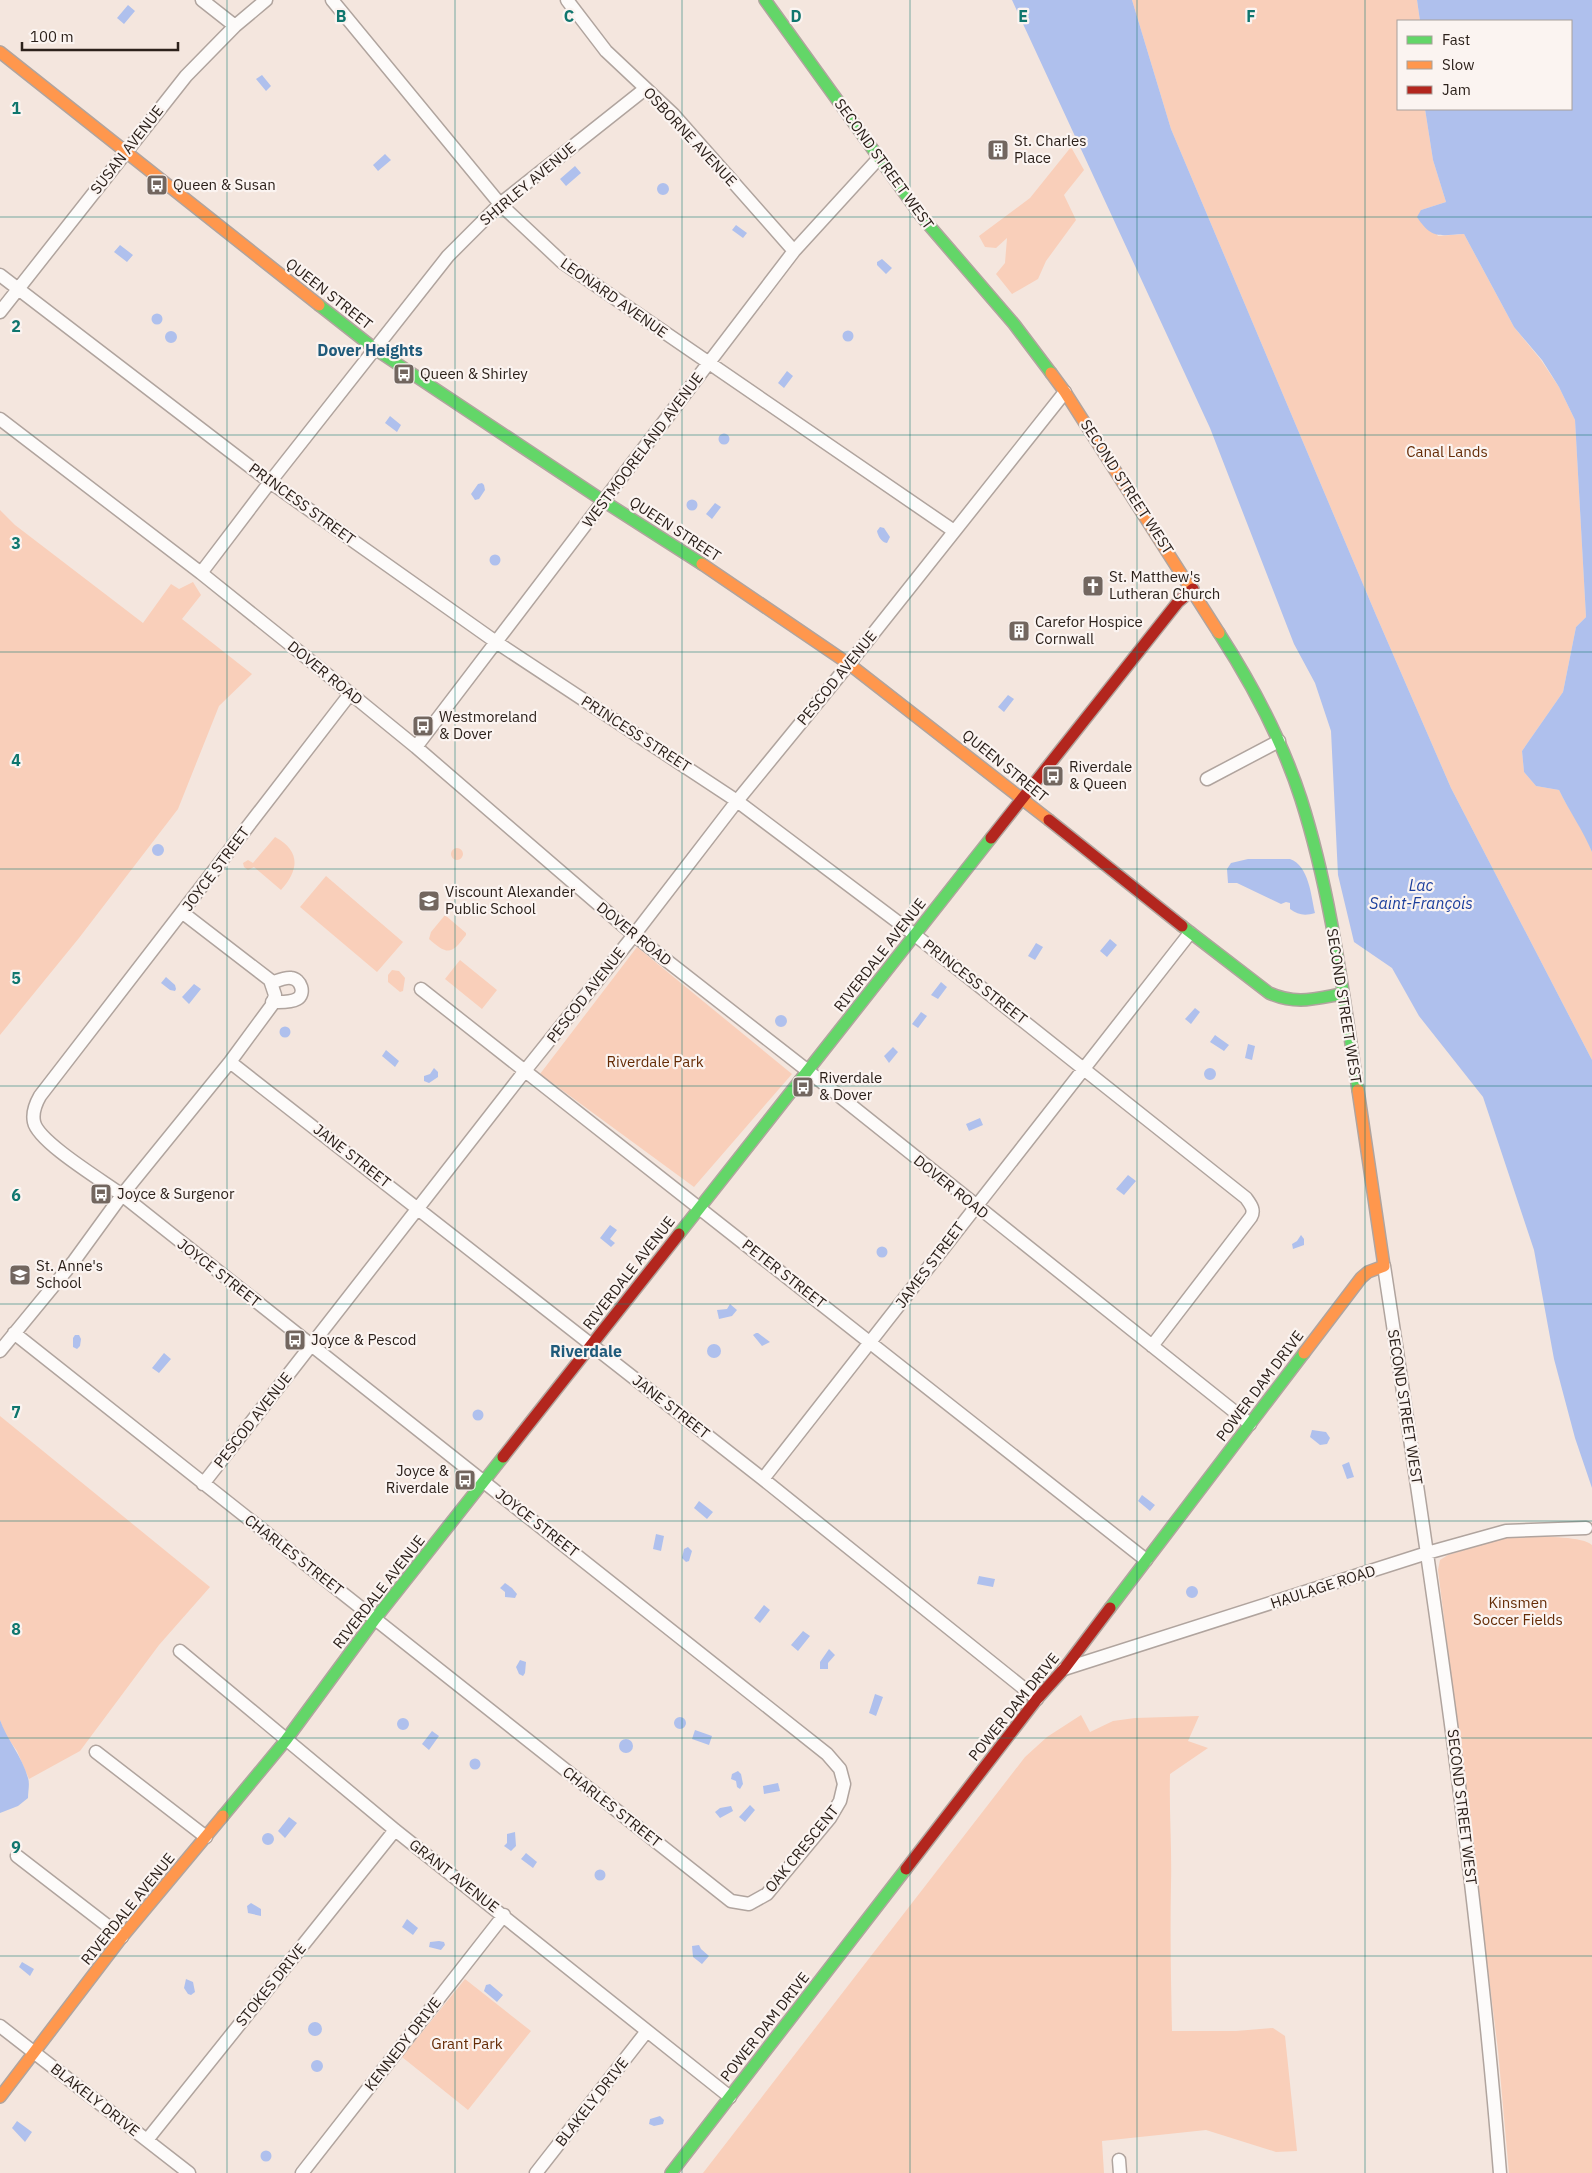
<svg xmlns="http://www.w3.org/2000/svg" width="1592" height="2173" font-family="'IBM Plex Sans',sans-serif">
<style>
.green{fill:#f9cfba}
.water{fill:#afc0ed}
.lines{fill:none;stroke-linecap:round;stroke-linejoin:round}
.street-casing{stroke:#b0a49e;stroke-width:15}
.fast-casing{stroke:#b0a49e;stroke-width:14}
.slow-casing{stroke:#b0a49e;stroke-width:14}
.jam-casing{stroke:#b0a49e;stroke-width:14}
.street{stroke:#fdfbfa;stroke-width:12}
.fast{stroke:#63d668;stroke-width:11}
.slow{stroke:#ff974d;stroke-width:11}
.jam{stroke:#b3261e;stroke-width:11}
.grid{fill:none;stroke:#0f766e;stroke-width:1;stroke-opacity:0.55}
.labels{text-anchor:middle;stroke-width:4.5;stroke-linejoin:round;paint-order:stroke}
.street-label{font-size:15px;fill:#2c211b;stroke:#fbf4f1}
.poi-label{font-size:15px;fill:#2c211b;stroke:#fbf4f1;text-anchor:start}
.park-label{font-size:15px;fill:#652c06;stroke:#fbf4f1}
.neighbourhood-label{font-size:16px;font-weight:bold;fill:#1f5a7a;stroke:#fbf4f1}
.water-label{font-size:16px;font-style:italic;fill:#1b3e9c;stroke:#fbf4f1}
.grid-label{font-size:16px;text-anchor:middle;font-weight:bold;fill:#0f766e;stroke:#fbf4f1;stroke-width:4.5;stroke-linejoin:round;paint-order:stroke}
</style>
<rect width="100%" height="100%" fill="#f4e6de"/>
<!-- green -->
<path class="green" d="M1132 0H1417L1420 21H1398V109H1425L1433 160 1446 202 1421 210 1438 236 1464 234 1514 327 1541 360 1559 387 1575 420 1586 617 1576 627 1563 692 1522 751 1524 772 1536 786 1559 790C1569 811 1584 829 1592 852V1060L1451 788 1376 615 1171 129Z
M1071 147 1084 170 1064 195 1076 220 1046 261 1038 279 1012 294 996 274 1005 263 1007 238 996 248 985 247 979 236 1030 198Z
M0 510 15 525 143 623 171 584 179 589 193 582 201 595 182 619 252 674 219 706 178 809 79 938 0 1035Z
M275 837C301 851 299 870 281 890L254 867 248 870 244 867 243 863 248 860 253 863Z
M451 854a6 6 0 1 1 12 0a6 6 0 1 1-12 0Z
M326 876 403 942 377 972 300 907Z
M445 915 466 933V935C452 954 448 956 429 939L431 932Z
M637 947 792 1074 694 1187 540 1074Z
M460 960 497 990 482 1009 445 979Z
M392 970 399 971 405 978 403 991 400 992 388 982V975Z
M0 1416 210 1587 159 1645 80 1751 29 1779 17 1751 5 1734 0 1720Z
M1511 1536C1528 1537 1581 1535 1592 1545V2173H1509L1498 2050 1438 1570 1440 1560 1448 1555Z
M1081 1715 1090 1732 1113 1721 1135 1718 1199 1716 1188 1741 1208 1748 1170 1774C1169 1811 1172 1848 1171 1885 1170 1934 1171 1982 1172 2031H1236L1273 2028 1285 2036 1297 2151 1276 2152 1206 2130 1102 2141 1104 2173H703L1025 1757 1047 1737Z
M465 1979 531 2031 468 2110 402 2057Z"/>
<!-- water -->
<path class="water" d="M1012 0H1132L1171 129 1376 615 1451 788 1592 1060V1488L1575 1438 1554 1359 1534 1250 1483 1097 1419 1016 1392 968 1354 942 1338 875 1331 731 1315 683 1294 644 1210 428Z
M1417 0H1592V852C1583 830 1569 811 1559 790L1536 786 1524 772 1522 751 1563 692 1576 627 1586 617 1575 420 1559 387 1542 360 1514 327 1464 234C1440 235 1432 240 1417 217L1421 210 1446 202 1433 160 1425 109H1571V21H1420Z
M128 5 135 11 124 24 117 18Z
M262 75 271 86 266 91 256 79Z
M385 154 391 160 378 171 373 165Z
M575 166 581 173 566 186 560 179Z
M657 189a6 6 0 1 1 12 0a6 6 0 1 1-12 0Z
M736 225 747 233 743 238 732 230Z
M120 245 133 255 127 262 114 252Z
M882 259 892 268 886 274 877 265V262Z
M151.5 319a5.5 5.5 0 1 1 11 0a5.5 5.5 0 1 1-11 0Z
M842.5 336a5.5 5.5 0 1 1 11 0a5.5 5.5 0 1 1-11 0Z
M165 337a6 6 0 1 1 12 0a6 6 0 1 1-12 0Z
M787 371 793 376 784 388 778 383Z
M390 416 401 425 397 432 385 423Z
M718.5 439a5.5 5.5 0 1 1 11 0a5.5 5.5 0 1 1-11 0Z
M482 483 484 485 485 490 479 499 475 500 471 494 478 484Z
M686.5 505a5.5 5.5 0 1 1 11 0a5.5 5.5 0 1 1-11 0Z
M715 503 721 507 712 519 706 514Z
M880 527 884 528 890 537 887 543C881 542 878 536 877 531Z
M489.5 560a5.5 5.5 0 1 1 11 0a5.5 5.5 0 1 1-11 0Z
M1008 695 1014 699 1004 712 998 707Z
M152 850a6 6 0 1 1 12 0a6 6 0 1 1-12 0Z
M1248 859H1290C1309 866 1311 895 1315 913 1305 916 1298 915 1290 909V903L1286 902 1281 904 1237 883H1228L1227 869 1231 863Z
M1110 939 1117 945 1107 957 1100 951Z
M1036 943 1043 947 1035 960 1028 956Z
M166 977 175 985 176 989 175 991 170 990 161 983Z
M941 982 947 987 938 999 931 995Z
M194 984 201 989 189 1004 182 997Z
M1195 1008 1200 1012 1191 1024 1185 1019Z
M921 1012 927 1016 918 1028 912 1024Z
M775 1021a6 6 0 1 1 12 0a6 6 0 1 1-12 0Z
M279.5 1032a5.5 5.5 0 1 1 11 0a5.5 5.5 0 1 1-11 0Z
M1215 1035 1229 1045 1224 1051 1210 1042Z
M1248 1044 1255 1046 1252 1060 1245 1058Z
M893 1047 898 1052 889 1063 884 1056Z
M386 1050 399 1061 395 1067 382 1056Z
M1204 1074a6 6 0 1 1 12 0a6 6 0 1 1-12 0Z
M434 1068 438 1072V1077L429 1083 424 1081V1076L430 1074Z
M980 1118 983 1125 969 1131 966 1124Z
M1128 1175 1136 1181 1124 1195 1116 1189Z
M610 1225 617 1230 610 1239 615 1243 611 1247 600 1238Z
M1301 1235 1304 1239V1245L1293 1249 1292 1244 1297 1241Z
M876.5 1252a5.5 5.5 0 1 1 11 0a5.5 5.5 0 1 1-11 0Z
M730 1304 737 1310 732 1316 719 1319 717 1310 727 1309Z
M756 1333H758L770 1342 762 1346 753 1335Z
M75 1335H79L81 1339 80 1346 77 1349 73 1347V1338Z
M707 1351a7 7 0 1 1 14 0a7 7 0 1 1-14 0Z
M164 1353 171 1359 159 1373 152 1368Z
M472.5 1415a5.5 5.5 0 1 1 11 0a5.5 5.5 0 1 1-11 0Z
M1312 1430 1326 1432 1330 1438 1327 1444 1320 1445 1310 1437Z
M1349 1462 1354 1477 1347 1479 1342 1465Z
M1142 1495 1155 1505 1150 1511 1138 1501Z
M699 1501 713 1512 707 1519 694 1508Z
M656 1534 664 1536 661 1551 653 1549Z
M688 1547 692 1551 689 1561 686 1562 682 1558 684 1549Z
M979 1576 995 1579 993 1587 977 1584Z
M505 1583 512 1588 517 1594 515 1598 505 1597V1592L500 1588Z
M1186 1592a6 6 0 1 1 12 0a6 6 0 1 1-12 0Z
M764 1605 770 1610 760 1623 754 1618Z
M803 1631 810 1636 798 1651 791 1645Z
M829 1649 835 1655 828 1663V1669H820V1662Z
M520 1660 526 1662 525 1673 523 1676 519 1674 516 1667Z
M875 1694 883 1697 876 1716 869 1713Z
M674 1723a6 6 0 1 1 12 0a6 6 0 1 1-12 0Z
M397 1724a6 6 0 1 1 12 0a6 6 0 1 1-12 0Z
M0 1720C7 1740 22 1756 28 1778 30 1784 28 1791 28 1798L18 1806 0 1813Z
M695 1730 712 1736 709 1745 692 1739Z
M432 1731 439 1736 429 1750 422 1744Z
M619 1746a7 7 0 1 1 14 0a7 7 0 1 1-14 0Z
M469.5 1764a5.5 5.5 0 1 1 11 0a5.5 5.5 0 1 1-11 0Z
M738 1771 741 1774 743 1784 740 1789 737 1787 736 1781 731 1779 732 1774Z
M778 1783 780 1791 764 1794 763 1786Z
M750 1805 755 1810 745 1822 739 1817Z
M731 1806 733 1811 720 1818 715 1812 720 1808Z
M289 1817 297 1823 285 1838 278 1831Z
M515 1832 516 1846 511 1851 504 1846 507 1843V1834Z
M262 1839a6 6 0 1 1 12 0a6 6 0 1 1-12 0Z
M526 1853 537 1862 533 1868 521 1859Z
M594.5 1875a5.5 5.5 0 1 1 11 0a5.5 5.5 0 1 1-11 0Z
M251 1903 261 1909V1916L248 1913 247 1906Z
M407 1919 418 1928 413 1935 402 1927Z
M439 1941 444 1942 445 1945 441 1950 429 1947 430 1942Z
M699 1945 701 1949 709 1956 702 1964 693 1957 692 1946Z
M22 1962 34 1969 30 1976 19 1967Z
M186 1979 193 1982 195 1992 191 1995 188 1994 184 1988Z
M490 1984 503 1995 497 2002 484 1991 486 1985Z
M308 2029a7 7 0 1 1 14 0a7 7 0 1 1-14 0Z
M311 2066a6 6 0 1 1 12 0a6 6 0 1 1-12 0Z
M660 2116 664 2120 663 2124 654 2126 649 2124 650 2119Z
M17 2121 32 2132 25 2142 12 2128Z
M260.5 2156a5.5 5.5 0 1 1 11 0a5.5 5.5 0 1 1-11 0Z"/>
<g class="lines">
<!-- street casing -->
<g class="street-casing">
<path id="street" d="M202 0 235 26
M332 0 500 204 562 262 954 531
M567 0 606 51 673 114 794 251
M0 275 270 482 496 642 737 801 915 935 1246 1198C1251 1205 1255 1210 1251 1217L1152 1346
M0 312 186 76 235 26 266 0
M0 419 201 573 302 654 416 747 634 935 808 1071 1250 1424
M201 573 270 482 448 256 500 204 645 89
M416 747 794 251 879 158
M1207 779 1279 741
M271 983C277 981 285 977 291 978 301 979 306 994 297 999 290 1003 280 1002 272 1002
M421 989 1146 1560
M230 1062 763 1479 1037 1699
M1384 1266C1430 1568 1476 1869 1500 2173
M14 1333 731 1901 749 1904 767 1894 830 1818 840 1801 844 1784 840 1769 827 1754 122 1195C103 1181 38 1142 34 1122 32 1113 36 1103 40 1096L350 694
M0 1351 74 1261 122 1195 230 1062 272 1005 275 995 270 980 183 913
M763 1479 1190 933
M203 1484 524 1072 634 935 737 801 849 664 1065 392
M180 1651 395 1830 730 2097
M1064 1669 1427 1553 1506 1531 1586 1528
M96 1752 206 1837
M17 1856 122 1937
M0 2026 189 2173
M147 2140 395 1830
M1119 2160 1120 2173
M302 2173 504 1915
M536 2173 647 2031"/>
</g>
<!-- fast casing -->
<g class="fast-casing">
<path id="fast" d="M765 0 921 216 1014 324 1051 373
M319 305 375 349 605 502 702 564
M1219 633C1252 684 1282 740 1301 799 1331 893 1343 992 1358 1090
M1182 926 1269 993C1296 1005 1314 999 1342 994
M679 1234 991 838
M1110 1608 1304 1353
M223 1816 286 1740 375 1619 503 1457
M671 2173 906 1869"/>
</g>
<!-- slow casing -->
<g class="slow-casing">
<path id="slow" d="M0 52 319 305
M1051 373 1065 392 1219 633
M702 564 849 664 1049 820
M1304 1353 1361 1278 1368 1272 1384 1266 1358 1090
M0 2097 122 1937 223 1816"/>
</g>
<!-- jam casing -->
<g class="jam-casing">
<path id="jam" d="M1049 820 1182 926
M991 838 1178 602 1193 589
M503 1457 679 1234
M906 1869 1037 1699 1064 1669 1110 1608"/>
</g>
<!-- street -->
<use href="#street" class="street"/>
<!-- fast -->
<use href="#fast" class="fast"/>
<!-- slow -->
<use href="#slow" class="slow"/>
<!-- jam -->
<use href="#jam" class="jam"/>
</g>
<!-- grid -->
<path class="grid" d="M227 0V2173M455 0V2173M682 0V2173M910 0V2173M1137 0V2173M1365 0V2173M0 217H1592M0 435H1592M0 652H1592M0 869H1592M0 1086H1592M0 1304H1592M0 1521H1592M0 1738H1592M0 1956H1592"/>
<!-- icons -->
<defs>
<g id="building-square" transform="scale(1.125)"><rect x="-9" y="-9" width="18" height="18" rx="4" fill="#72665f" stroke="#fbf4f1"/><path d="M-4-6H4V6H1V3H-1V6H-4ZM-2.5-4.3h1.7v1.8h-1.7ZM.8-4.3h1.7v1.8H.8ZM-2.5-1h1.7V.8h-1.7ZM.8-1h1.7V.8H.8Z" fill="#fff"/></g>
<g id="bus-square" transform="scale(1.125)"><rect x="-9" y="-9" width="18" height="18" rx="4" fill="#72665f" stroke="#fbf4f1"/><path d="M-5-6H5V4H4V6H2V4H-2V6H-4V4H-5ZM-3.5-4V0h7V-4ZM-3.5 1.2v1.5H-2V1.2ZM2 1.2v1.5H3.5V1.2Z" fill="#fff"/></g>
<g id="church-square" transform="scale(1.125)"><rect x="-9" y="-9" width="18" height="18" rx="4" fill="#72665f" stroke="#fbf4f1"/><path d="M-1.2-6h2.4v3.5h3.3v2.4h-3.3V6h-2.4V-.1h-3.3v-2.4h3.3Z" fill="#fff"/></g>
<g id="school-square" transform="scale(1.125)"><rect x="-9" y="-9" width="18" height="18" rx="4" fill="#72665f" stroke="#fbf4f1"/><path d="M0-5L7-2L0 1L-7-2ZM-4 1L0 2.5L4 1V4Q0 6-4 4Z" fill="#fff"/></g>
</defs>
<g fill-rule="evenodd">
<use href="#building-square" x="998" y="150"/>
<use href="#bus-square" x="157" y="185"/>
<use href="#bus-square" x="404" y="374"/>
<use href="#church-square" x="1093" y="586"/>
<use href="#building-square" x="1019" y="631"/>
<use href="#bus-square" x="423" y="726"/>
<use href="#bus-square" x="1053" y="776"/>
<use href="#school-square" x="429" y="901"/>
<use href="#bus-square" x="803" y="1087"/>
<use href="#bus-square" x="101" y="1194"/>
<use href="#school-square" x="20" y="1275"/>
<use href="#bus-square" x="295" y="1340"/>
<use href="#bus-square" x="465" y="1480"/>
</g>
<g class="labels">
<!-- street labels -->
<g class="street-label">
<text transform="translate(690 137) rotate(47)" y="5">OSBORNE AVENUE</text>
<text transform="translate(127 150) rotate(-52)" y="5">SUSAN AVENUE</text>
<text transform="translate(884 164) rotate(54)" y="5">SECOND STREET WEST</text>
<text transform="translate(528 184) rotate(-40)" y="5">SHIRLEY AVENUE</text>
<text transform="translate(329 294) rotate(38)" y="5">QUEEN STREET</text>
<text transform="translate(614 298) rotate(35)" y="5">LEONARD AVENUE</text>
<text transform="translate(643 450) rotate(-53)" y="5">WESTMOORELAND AVENUE</text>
<text transform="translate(1127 487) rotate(57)" y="5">SECOND STREET WEST</text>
<text transform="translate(302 504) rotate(36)" y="5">PRINCESS STREET</text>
<text transform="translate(675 529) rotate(33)" y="5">QUEEN STREET</text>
<text transform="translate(325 673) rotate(39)" y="5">DOVER ROAD</text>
<text transform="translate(837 678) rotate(-51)" y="5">PESCOD AVENUE</text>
<text transform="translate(636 734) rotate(33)" y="5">PRINCESS STREET</text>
<text transform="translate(1005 766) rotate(39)" y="5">QUEEN STREET</text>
<text transform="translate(216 869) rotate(-53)" y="5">JOYCE STREET</text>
<text transform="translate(634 934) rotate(39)" y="5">DOVER ROAD</text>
<text transform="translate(880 955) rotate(-52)" y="5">RIVERDALE AVENUE</text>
<text transform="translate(975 982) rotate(38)" y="5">PRINCESS STREET</text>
<text transform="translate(586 995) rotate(-52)" y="5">PESCOD AVENUE</text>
<text transform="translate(1344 1006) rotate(81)" y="5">SECOND STREET WEST</text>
<text transform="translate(352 1156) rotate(38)" y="5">JANE STREET</text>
<text transform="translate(951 1187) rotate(39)" y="5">DOVER ROAD</text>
<text transform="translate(930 1265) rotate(-53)" y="5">JAMES STREET</text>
<text transform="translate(219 1273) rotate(38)" y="5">JOYCE STREET</text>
<text transform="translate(629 1273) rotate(-52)" y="5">RIVERDALE AVENUE</text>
<text transform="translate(784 1274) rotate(38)" y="5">PETER STREET</text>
<text transform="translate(1260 1386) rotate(-53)" y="5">POWER DAM DRIVE</text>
<text transform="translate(671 1407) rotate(38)" y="5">JANE STREET</text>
<text transform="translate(1405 1407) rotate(81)" y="5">SECOND STREET WEST</text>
<text transform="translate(253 1420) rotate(-52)" y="5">PESCOD AVENUE</text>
<text transform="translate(537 1523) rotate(38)" y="5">JOYCE STREET</text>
<text transform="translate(294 1555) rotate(38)" y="5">CHARLES STREET</text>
<text transform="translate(1323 1587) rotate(-18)" y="5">HAULAGE ROAD</text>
<text transform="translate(379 1592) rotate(-52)" y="5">RIVERDALE AVENUE</text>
<text transform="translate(1014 1707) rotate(-51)" y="5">POWER DAM DRIVE</text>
<text transform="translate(612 1807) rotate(38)" y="5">CHARLES STREET</text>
<text transform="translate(1462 1807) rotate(83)" y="5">SECOND STREET WEST</text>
<text transform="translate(802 1849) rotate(-51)" y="5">OAK CRESCENT</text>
<text transform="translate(454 1876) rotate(38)" y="5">GRANT AVENUE</text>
<text transform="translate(128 1909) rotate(-51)" y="5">RIVERDALE AVENUE</text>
<text transform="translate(271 1985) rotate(-51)" y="5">STOKES DRIVE</text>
<text transform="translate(765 2027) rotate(-52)" y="5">POWER DAM DRIVE</text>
<text transform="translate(403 2044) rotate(-52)" y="5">KENNEDY DRIVE</text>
<text transform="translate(95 2100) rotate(38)" y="5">BLAKELY DRIVE</text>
<text transform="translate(592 2102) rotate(-52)" y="5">BLAKELY DRIVE</text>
</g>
<!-- poi labels -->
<g class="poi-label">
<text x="1014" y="146">St. Charles<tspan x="1014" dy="17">Place</tspan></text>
<text x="173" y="190">Queen &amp; Susan</text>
<text x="420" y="379">Queen &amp; Shirley</text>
<text x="1109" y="582">St. Matthew's<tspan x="1109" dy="17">Lutheran Church</tspan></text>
<text x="1035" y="627">Carefor Hospice<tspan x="1035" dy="17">Cornwall</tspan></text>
<text x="439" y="722">Westmoreland<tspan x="439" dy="17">&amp; Dover</tspan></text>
<text x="1069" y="772">Riverdale<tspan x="1069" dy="17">&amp; Queen</tspan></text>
<text x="445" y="897">Viscount Alexander<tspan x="445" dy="17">Public School</tspan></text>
<text x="819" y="1083">Riverdale<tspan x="819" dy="17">&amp; Dover</tspan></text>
<text x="117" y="1199">Joyce &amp; Surgenor</text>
<text x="36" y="1271">St. Anne's<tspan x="36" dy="17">School</tspan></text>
<text x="311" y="1345">Joyce &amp; Pescod</text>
<text x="449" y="1476" text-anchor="end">Joyce &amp;<tspan x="449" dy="17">Riverdale</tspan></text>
</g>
<!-- park labels -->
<g class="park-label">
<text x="1447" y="457">Canal Lands</text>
<text x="655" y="1067">Riverdale Park</text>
<text x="1518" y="1608">Kinsmen<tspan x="1518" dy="17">Soccer Fields</tspan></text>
<text x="467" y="2049">Grant Park</text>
</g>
<!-- neighbourhood labels -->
<g class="neighbourhood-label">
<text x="370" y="356">Dover Heights</text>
<text x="586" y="1357">Riverdale</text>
</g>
<!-- water labels -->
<g class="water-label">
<text x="1421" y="891">Lac<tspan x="1421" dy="18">Saint-François</tspan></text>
</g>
</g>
<g class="grid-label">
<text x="341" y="22">B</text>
<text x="569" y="22">C</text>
<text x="796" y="22">D</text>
<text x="1023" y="22">E</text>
<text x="1251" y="22">F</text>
<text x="16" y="114">1</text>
<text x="16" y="332">2</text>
<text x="16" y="549">3</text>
<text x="16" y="766">4</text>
<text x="16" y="984">5</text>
<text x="16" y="1201">6</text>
<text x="16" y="1418">7</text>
<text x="16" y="1635">8</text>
<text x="16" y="1853">9</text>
</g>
<!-- legend -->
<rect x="1397" y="20" width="175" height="90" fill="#fbf4f1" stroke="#a8a09b"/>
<rect x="1407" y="36" width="25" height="8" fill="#63d668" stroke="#a8a09b"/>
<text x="1442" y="45" font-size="15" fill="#2c211b">Fast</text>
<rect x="1407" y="61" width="25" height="8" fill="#ff974d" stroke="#a8a09b"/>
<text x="1442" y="70" font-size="15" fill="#2c211b">Slow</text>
<rect x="1407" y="86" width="25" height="8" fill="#b3261e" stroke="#a8a09b"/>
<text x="1442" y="95" font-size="15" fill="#2c211b">Jam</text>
<!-- scale -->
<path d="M22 42v8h156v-8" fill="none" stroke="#2c211b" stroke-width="2.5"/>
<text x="30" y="42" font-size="15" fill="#2c211b" stroke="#fbf4f1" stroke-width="4" paint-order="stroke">100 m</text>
</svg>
